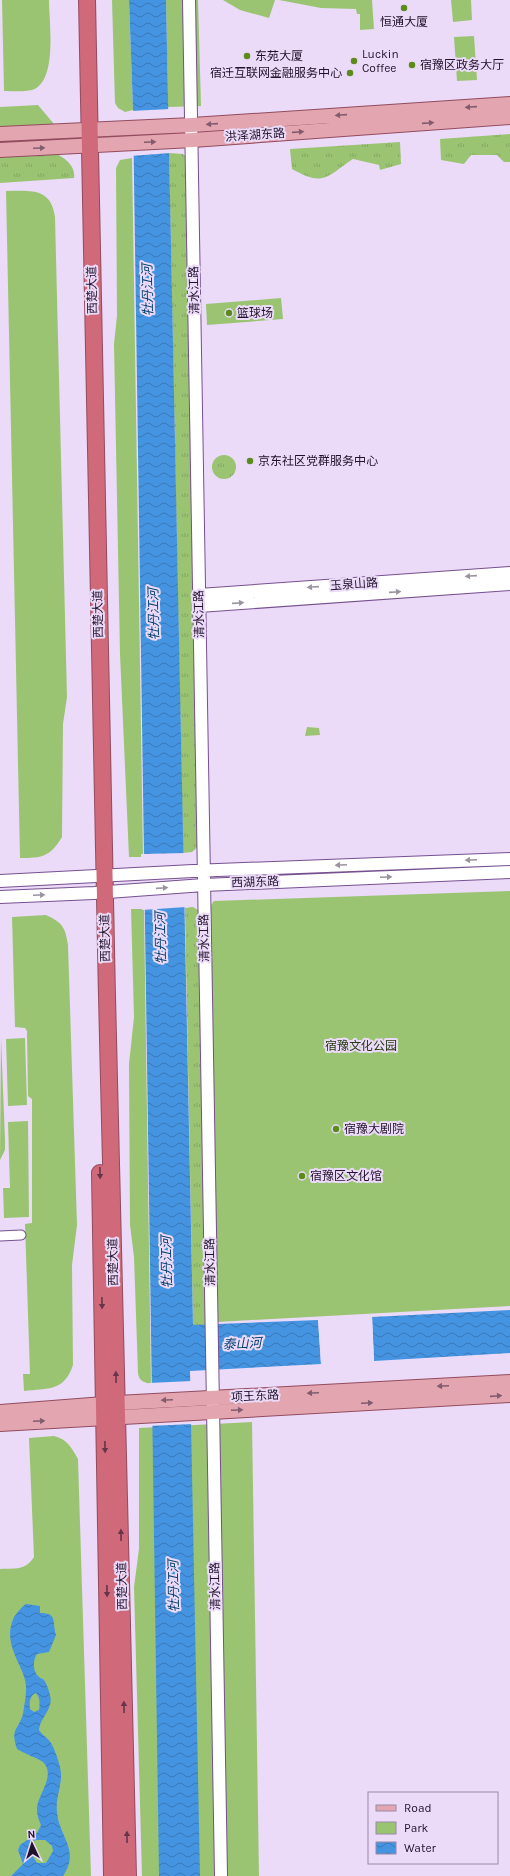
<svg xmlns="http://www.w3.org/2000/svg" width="510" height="1876" font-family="Karla,'Noto Sans SC',sans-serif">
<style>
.grass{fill:url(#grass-tufts)}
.green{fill:#9ac472}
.water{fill:url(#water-waves);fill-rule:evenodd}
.pier{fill:#ebdbf8}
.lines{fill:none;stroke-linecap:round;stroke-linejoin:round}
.street-casing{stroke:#76508f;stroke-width:11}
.secondary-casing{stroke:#76508f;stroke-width:14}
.primary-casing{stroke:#934b5f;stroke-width:16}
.highway-casing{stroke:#934b5f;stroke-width:18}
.street{stroke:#fff;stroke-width:9}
.secondary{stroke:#fff;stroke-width:12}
.primary{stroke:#e3a6b0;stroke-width:14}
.highway{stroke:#d06a7b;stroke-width:16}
.oneway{fill:#825c6e}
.oneway2{fill:#9b94a0}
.oneway3{fill:#67354b}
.poi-dot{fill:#5b8a1d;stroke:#ebdbf8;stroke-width:1.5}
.labels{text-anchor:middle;stroke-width:4;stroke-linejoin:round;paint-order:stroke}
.poi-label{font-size:12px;fill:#21112b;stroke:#ebdbf8;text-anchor:start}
.street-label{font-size:12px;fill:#21112b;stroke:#ebdbf8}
.park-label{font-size:12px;fill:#24370e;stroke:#ebdbf8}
.water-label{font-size:13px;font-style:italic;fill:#033f71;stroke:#ebdbf8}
</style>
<defs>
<pattern id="grass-tufts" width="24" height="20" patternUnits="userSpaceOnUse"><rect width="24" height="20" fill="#9ac472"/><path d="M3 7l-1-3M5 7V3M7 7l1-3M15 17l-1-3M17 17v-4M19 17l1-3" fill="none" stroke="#84a763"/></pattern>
<pattern id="water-waves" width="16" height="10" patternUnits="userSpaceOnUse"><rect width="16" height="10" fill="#4594e2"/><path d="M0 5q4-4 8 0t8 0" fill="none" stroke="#3977b7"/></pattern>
</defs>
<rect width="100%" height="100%" fill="#ebdbf8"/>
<!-- grass -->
<path class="grass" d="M510 134V162H504L497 155H471L464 164 441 160 440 139Z
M400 142 401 164 380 170 379 165 353 159C326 177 324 187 292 169L290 149Z
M55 153C64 158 76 165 74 178L0 183V157Z
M169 153 183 154 188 158 200 845 192 852 183 853Z
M212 467a12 12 0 1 1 24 0a12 12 0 1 1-24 0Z
M193 907 198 910 202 915 209 1325 193 1326 185 908Z"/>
<!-- green -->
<path class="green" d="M2 0H49C49 21 58 82 32 90 24 92 12 91 4 91Z
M112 0H129L133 110 125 112 118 108 115 103Z
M166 0H198L201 106 168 107Z
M223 0H275L269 18 240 10Z
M279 0H372L374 29 360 30V14H357L356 9 321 8Z
M451 0H471L472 20 453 22Z
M474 36 477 80 457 81 454 37Z
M38 105 54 124 53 128 0 130V107Z
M132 158 143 857H129L120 654 114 344 117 316 116 168 120 160Z
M6 191C30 191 51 187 55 217L67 697 63 724 62 837C50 857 42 858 20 858Z
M281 298 283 319 207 325 206 304Z
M307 727 319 728 320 735 305 736Z
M510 891V1306L217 1322 209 908 214 901Z
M131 909H144L151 1384C143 1382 139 1381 138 1373L134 1257 130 1225 129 1064 134 1017Z
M46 915C63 923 65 927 68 945L77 1225 72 1265 73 1365C64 1392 48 1388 24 1391L23 1374H30L25 1224 32 1223V1099L28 1096 27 1031 25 1028 15 1027 12 917Z
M1 1038 5 1140V1150L0 1160Z
M25 1038 27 1105 8 1106 6 1039Z
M28 1121 29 1217 4 1218 3 1188H10L8 1122Z
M252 1422 259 1876H142L134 1587 139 1549V1428Z
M54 1436C67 1439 72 1448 78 1459L91 1876H0V1569C15 1568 25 1571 34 1557L29 1438Z"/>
<!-- water -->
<path class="water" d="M129 0H166L193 1325 318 1320 321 1364 190 1371 200 1876H159L133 110Z
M510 1310V1353L374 1361 372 1317Z
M26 1604 40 1606V1613C58 1613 52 1622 56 1635L49 1652 37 1654C33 1660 32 1671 39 1677 42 1680 41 1677 44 1680 47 1684 49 1691 50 1695 54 1709 40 1717 39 1730 42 1735 48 1738 51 1743 55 1750 58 1759 60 1767 64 1783 55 1796 57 1812 58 1835 81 1850 63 1876H11L23 1864 18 1850 20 1845 37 1833 41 1825C39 1821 37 1815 37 1810 36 1796 57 1776 43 1762 39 1759 23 1753 17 1749 10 1728 18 1731 23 1714 24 1707 26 1697 26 1690 28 1668 0 1647 14 1617 17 1613 21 1607 26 1604ZM36 1693C40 1697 40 1704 39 1710L34 1712 30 1709C29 1703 30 1695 36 1693ZM36 1840H45L52 1846 53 1851 46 1863H37L29 1850 31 1842Z"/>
<!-- pier -->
<path class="pier" d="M170 109 171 153 130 156 131 111Z
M185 853 186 907 142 910 141 854Z
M372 1315 374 1361H372L370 1317Z
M318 1318 320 1320 323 1364H321Z
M192 1381 193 1424 149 1426V1383Z"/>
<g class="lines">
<!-- street casing -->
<g class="street-casing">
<path id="street" d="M0 1236 21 1235"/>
</g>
<!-- secondary casing -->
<g class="secondary-casing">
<path id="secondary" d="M189 0 221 1876
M199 595 510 573
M199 606 510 584
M0 881 193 871 510 859
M0 897 94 893 204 885 510 872"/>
</g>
<!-- primary casing -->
<g class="primary-casing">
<path id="primary" d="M0 134 192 125 510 104
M0 150 193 140 510 117
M0 1412 117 1403 510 1382
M0 1424 510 1395"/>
</g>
<!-- highway casing -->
<g class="highway-casing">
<path id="highway" d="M87 0C96 625 114 1251 128 1876
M100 1173 112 1876"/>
</g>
<!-- street -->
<use href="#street" class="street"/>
<!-- secondary -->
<use href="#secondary" class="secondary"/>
<!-- primary -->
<use href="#primary" class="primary"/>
<!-- highway -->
<use href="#highway" class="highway"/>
</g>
<!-- one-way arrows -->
<defs><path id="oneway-solid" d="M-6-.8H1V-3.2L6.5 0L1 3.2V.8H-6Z"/></defs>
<g class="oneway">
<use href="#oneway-solid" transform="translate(471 107) rotate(176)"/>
<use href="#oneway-solid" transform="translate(341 115) rotate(176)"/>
<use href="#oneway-solid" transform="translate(428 123) rotate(-4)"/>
<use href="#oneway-solid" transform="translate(212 124) rotate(176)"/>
<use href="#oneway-solid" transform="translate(298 132) rotate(-4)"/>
<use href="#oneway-solid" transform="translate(150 142) rotate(-3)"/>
<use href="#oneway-solid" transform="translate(39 148) rotate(-3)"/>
<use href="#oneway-solid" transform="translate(443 1386) rotate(177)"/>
<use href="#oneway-solid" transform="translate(313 1393) rotate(177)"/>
<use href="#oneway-solid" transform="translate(496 1396) rotate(-4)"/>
<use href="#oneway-solid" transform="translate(167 1400) rotate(177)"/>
<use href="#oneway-solid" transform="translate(367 1403) rotate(-3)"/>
<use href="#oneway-solid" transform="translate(237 1410) rotate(-3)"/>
<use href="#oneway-solid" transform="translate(39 1421) rotate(-3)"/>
</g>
<g class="oneway2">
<use href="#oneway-solid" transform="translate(471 576) rotate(176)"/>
<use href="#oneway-solid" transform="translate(313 587) rotate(176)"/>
<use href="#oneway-solid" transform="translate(395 592) rotate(-4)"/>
<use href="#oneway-solid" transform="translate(238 603) rotate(-4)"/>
<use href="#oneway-solid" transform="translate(471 860) rotate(178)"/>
<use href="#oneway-solid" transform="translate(341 865) rotate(178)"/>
<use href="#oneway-solid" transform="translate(386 877) rotate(-2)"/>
<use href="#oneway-solid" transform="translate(162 888) rotate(-4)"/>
<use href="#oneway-solid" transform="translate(39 895) rotate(-3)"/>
</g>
<g class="oneway3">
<use href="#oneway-solid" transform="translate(100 1173) rotate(89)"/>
<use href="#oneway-solid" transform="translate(102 1303) rotate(89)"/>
<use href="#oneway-solid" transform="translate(116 1377) rotate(-91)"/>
<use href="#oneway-solid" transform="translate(105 1447) rotate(89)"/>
<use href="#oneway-solid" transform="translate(121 1535) rotate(-91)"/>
<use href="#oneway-solid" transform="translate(107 1591) rotate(89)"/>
<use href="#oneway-solid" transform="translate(124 1707) rotate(-91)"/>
<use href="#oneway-solid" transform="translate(127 1837) rotate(-91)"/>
</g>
<!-- markers -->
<g class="poi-dot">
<circle cx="404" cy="8" r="4"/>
<circle cx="247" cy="56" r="4"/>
<circle cx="354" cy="61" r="4"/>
<circle cx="412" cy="65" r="4"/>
<circle cx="350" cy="73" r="4"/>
<circle cx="229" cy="313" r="4"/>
<circle cx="250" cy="461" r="4"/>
<circle cx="336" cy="1129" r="4"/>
<circle cx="302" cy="1176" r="4"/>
</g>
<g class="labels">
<!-- poi labels -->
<g class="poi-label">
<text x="404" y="26" text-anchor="middle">恒通大厦</text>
<text x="362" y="58">Luckin<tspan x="362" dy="14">Coffee</tspan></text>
<text x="255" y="60">东苑大厦</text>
<text x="420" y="69">宿豫区政务大厅</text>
<text x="342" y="77" text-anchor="end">宿迁互联网金融服务中心</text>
<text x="237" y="317">篮球场</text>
<text x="258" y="465">京东社区党群服务中心</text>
<text x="344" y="1133">宿豫大剧院</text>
<text x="310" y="1180">宿豫区文化馆</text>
</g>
<!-- street labels -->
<g class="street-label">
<text transform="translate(255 135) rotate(-4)" y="4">洪泽湖东路</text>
<text transform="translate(92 290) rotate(-91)" y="4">西楚大道</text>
<text transform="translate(194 290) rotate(-91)" y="4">清水江路</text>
<text transform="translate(354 584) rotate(-4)" y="4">玉泉山路</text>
<text transform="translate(98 614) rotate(-91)" y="4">西楚大道</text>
<text transform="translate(199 614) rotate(-91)" y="4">清水江路</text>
<text transform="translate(255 882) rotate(-2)" y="4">西湖东路</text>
<text transform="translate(105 938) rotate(-91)" y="4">西楚大道</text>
<text transform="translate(204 938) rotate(-91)" y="4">清水江路</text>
<text transform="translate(113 1262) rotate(-91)" y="4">西楚大道</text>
<text transform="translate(210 1262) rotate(-91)" y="4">清水江路</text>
<text transform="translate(255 1396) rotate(-3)" y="4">项王东路</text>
<text transform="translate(122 1586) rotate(-91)" y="4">西楚大道</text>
<text transform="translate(215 1586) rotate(-91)" y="4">清水江路</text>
</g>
<!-- park labels -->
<g class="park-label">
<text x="361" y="1050">宿豫文化公园</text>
</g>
<!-- water labels -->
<g class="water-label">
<text transform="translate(147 290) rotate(-91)" y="5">牡丹江河</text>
<text transform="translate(153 614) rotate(-91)" y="5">牡丹江河</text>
<text transform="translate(160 938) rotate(-91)" y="5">牡丹江河</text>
<text transform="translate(166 1262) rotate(-91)" y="5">牡丹江河</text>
<text transform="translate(242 1343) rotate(-3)" y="5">泰山河</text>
<text transform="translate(173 1586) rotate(-91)" y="5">牡丹江河</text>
</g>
</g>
<!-- legend -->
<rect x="368" y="1792" width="130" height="72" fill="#ebdbf8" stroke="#9a8aa6"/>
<rect x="376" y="1805" width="20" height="6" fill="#e3a6b0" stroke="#9a8aa6"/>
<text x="404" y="1812" font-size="12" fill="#21112b">Road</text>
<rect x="376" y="1822" width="20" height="12" fill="#9ac472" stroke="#9a8aa6"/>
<text x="404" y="1832" font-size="12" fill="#21112b">Park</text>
<rect x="376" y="1842" width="20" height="12" fill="url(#water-waves)" stroke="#9a8aa6"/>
<text x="404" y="1852" font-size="12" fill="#21112b">Water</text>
<!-- north arrow -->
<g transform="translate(32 1844) rotate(356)" stroke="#ebdbf8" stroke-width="3" paint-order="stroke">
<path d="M0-3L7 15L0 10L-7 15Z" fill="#21112b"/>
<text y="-6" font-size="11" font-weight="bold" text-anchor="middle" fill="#21112b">N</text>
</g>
</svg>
